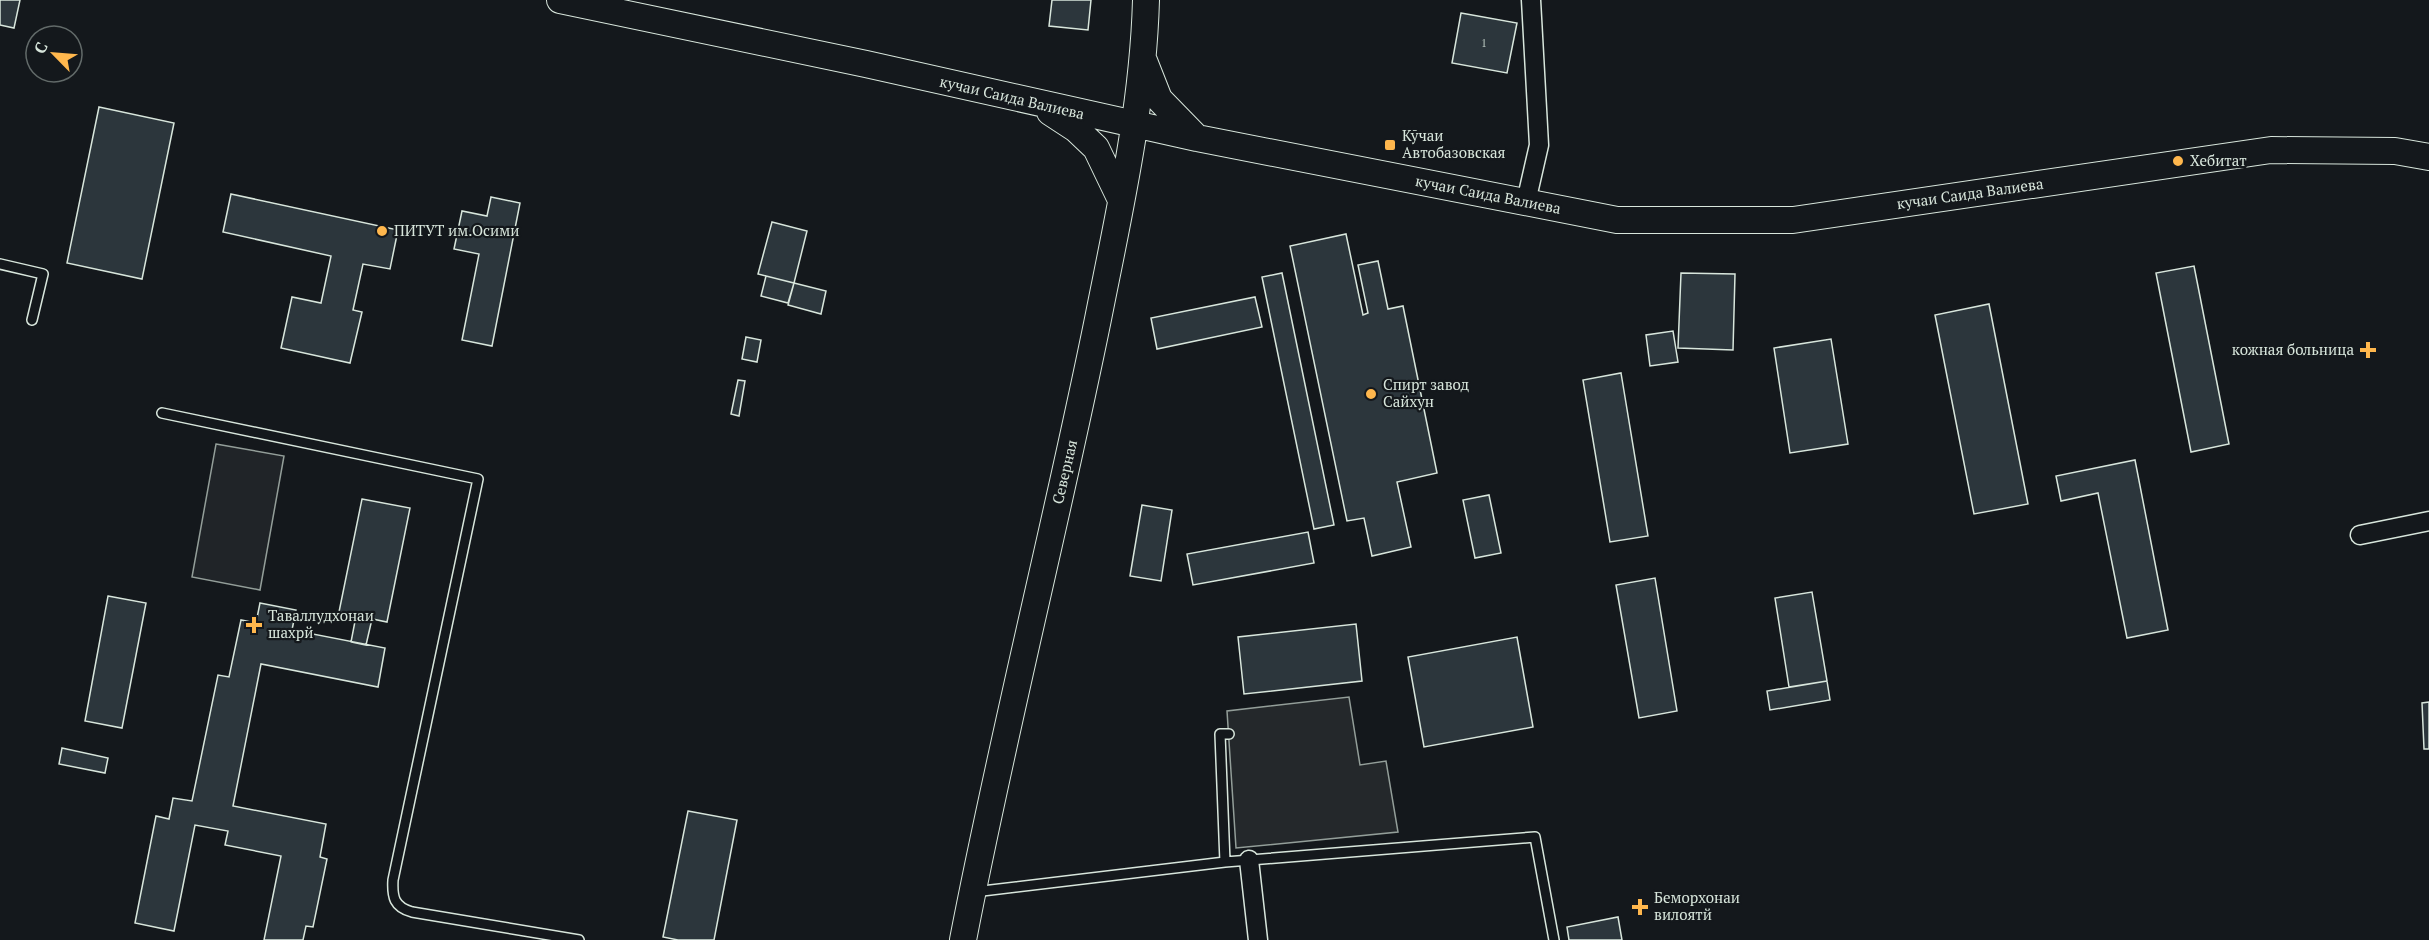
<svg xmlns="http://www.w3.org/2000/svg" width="2429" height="940" font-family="'PT Serif',serif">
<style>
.green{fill:#202428;stroke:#939e99;stroke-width:1.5}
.parking{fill:#24282b;stroke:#939e99;stroke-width:1.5}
.building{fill:#2c363c;stroke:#d8e6dc;stroke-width:1.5}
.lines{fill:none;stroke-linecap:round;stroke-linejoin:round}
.lane-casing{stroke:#d8e6dc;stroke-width:12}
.street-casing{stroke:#d8e6dc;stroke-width:21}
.secondary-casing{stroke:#d8e6dc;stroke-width:28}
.lane{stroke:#14181c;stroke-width:9}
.street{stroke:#14181c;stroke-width:18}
.secondary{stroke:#14181c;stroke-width:26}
.poi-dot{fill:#ffb74d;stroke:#14181c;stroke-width:2}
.labels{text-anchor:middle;stroke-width:4.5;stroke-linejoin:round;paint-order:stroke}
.number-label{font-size:12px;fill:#adbab4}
.street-label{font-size:15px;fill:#d8e6dc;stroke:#14181c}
.poi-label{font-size:15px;fill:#d8e6dc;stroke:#14181c;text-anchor:start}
</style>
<rect width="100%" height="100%" fill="#14181c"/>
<!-- green -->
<path class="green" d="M216 444 284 456 260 590 192 577Z"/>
<!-- parking -->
<path class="parking" d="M1349 697 1360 765 1386 761 1398 832 1236 848 1227 711Z"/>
<!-- building -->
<path class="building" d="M0 0H20L14 28 0 25Z
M1052 0H1091L1088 30 1049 26Z
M1461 13 1517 23 1507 73 1452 63Z
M99 107 174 123 142 279 67 263Z
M231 194 398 230 390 269 363 264 353 310 362 312 350 363 281 348 292 297 321 303 331 256 223 232Z
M491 197 520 203 492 346 462 340 479 254 454 249 462 211 487 216Z
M772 222 807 231 794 283 758 274Z
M1346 234 1363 315 1368 313 1358 265 1378 261 1388 309 1403 306 1437 473 1397 482 1411 547 1372 556 1364 518 1347 521 1290 246Z
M2194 266 2229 444 2191 452 2156 273Z
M1282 273 1334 525 1314 529 1262 277Z
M1681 273 1735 274 1733 350 1678 348Z
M766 276 794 283 788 303 761 296Z
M794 283 826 291 821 314 788 305Z
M1255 297 1262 327 1157 349 1151 318Z
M1989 304 2028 504 1974 514 1935 315Z
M1673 331 1678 362 1650 366 1646 335Z
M746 337 761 340 757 362 742 359Z
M1831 339 1848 444 1790 453 1774 348Z
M1621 373 1648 536 1610 542 1583 380Z
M738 380 745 381 739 416 731 414Z
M2135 460 2168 630 2127 638 2098 493 2061 501 2056 476Z
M1489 495 1501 553 1475 558 1463 500Z
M362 499 410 508 387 622 339 612Z
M1142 505 1172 510 1161 581 1130 576Z
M1308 532 1314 563 1193 585 1187 554Z
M1655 578 1677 711 1639 718 1616 585Z
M1812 592 1827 681 1789 687 1775 598Z
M108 596 146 603 122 728 85 721Z
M260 603 296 610 292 630 385 648 378 687 261 664 233 806 326 824 320 857 327 859 313 927 306 926 303 940H264L281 856 225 845 228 831 195 825 174 931 135 923 156 816 169 819 173 798 192 801 218 675 229 677 241 620 256 623Z
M356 616 372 619 366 645 351 642Z
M1356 624 1362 681 1244 694 1238 637Z
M1517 637 1533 727 1424 747 1408 657Z
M1827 681 1830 700 1770 710 1767 691Z
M2429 702V749H2424L2422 703Z
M62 748 108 758 105 773 59 764Z
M688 811 737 820 714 940H678L663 937Z
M1618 917 1622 940H1569L1567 927Z"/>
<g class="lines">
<!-- lane casing -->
<g class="lane-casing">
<path id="lane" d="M0 264 43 274 32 320
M162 413 478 479 393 880C392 897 394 907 412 912L579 940
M1225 862 1220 734H1229
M974 892 1225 862 1535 837 1554 940"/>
</g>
<!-- street casing -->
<g class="street-casing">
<path id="street" d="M1526 202 1539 145 1531 0
M2360 535 2429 521
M1249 860 1258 940"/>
</g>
<!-- secondary casing -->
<g class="secondary-casing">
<path id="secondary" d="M560 0 866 64 1197 138 1617 220H1793L2271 150 2395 151 2429 157
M1144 61 1159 99 1197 138
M1050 112 1076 129 1096 148 1121 200
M963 940C1003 732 1056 526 1098 319 1119 213 1143 108 1146 0"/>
</g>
<!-- lane -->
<use href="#lane" class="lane"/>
<!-- street -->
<use href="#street" class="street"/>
<!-- secondary -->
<use href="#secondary" class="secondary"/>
</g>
<!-- markers -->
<g class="poi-dot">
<rect x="1384" y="139" width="12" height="12" rx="3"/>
<circle cx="2178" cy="161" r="6"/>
<circle cx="382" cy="231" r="6"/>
<path d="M2365 341h6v6h6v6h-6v6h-6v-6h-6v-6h6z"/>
<circle cx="1371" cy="394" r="6"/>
<path d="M251 616h6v6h6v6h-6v6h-6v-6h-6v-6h6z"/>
<path d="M1637 898h6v6h6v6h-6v6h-6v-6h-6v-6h6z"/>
</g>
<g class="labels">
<!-- number labels -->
<g class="number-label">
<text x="1484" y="47">1</text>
</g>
<!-- street labels -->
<g class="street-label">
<text transform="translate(1012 98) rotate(13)" y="5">кучаи Саида Валиева</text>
<text transform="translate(1970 194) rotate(-8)" y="5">кучаи Саида Валиева</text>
<text transform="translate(1488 195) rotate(11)" y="5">кучаи Саида Валиева</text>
<text transform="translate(1065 472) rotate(-77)" y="5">Северная</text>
</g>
<!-- poi labels -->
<g class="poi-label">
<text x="1402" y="141">Кӯчаи<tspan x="1402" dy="17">Автобазовская</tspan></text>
<text x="2190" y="166">Хебитат</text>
<text x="394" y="236">ПИТУТ им.Осими</text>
<text x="2354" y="355" text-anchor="end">кожная больница</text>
<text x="1383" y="390">Спирт завод<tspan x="1383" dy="17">Сайхун</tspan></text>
<text x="268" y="621">Таваллудхонаи<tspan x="268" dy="17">шахрй</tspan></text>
<text x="1654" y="903">Беморхонаи<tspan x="1654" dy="17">вилоятй</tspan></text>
</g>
</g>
<!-- north arrow -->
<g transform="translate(54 54) rotate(295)"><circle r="28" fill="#14181c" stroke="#626a69" stroke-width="1.5"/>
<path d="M0-4.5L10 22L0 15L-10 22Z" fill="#ffb74d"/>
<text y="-9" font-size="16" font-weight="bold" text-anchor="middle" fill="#d8e6dc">С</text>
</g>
</svg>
